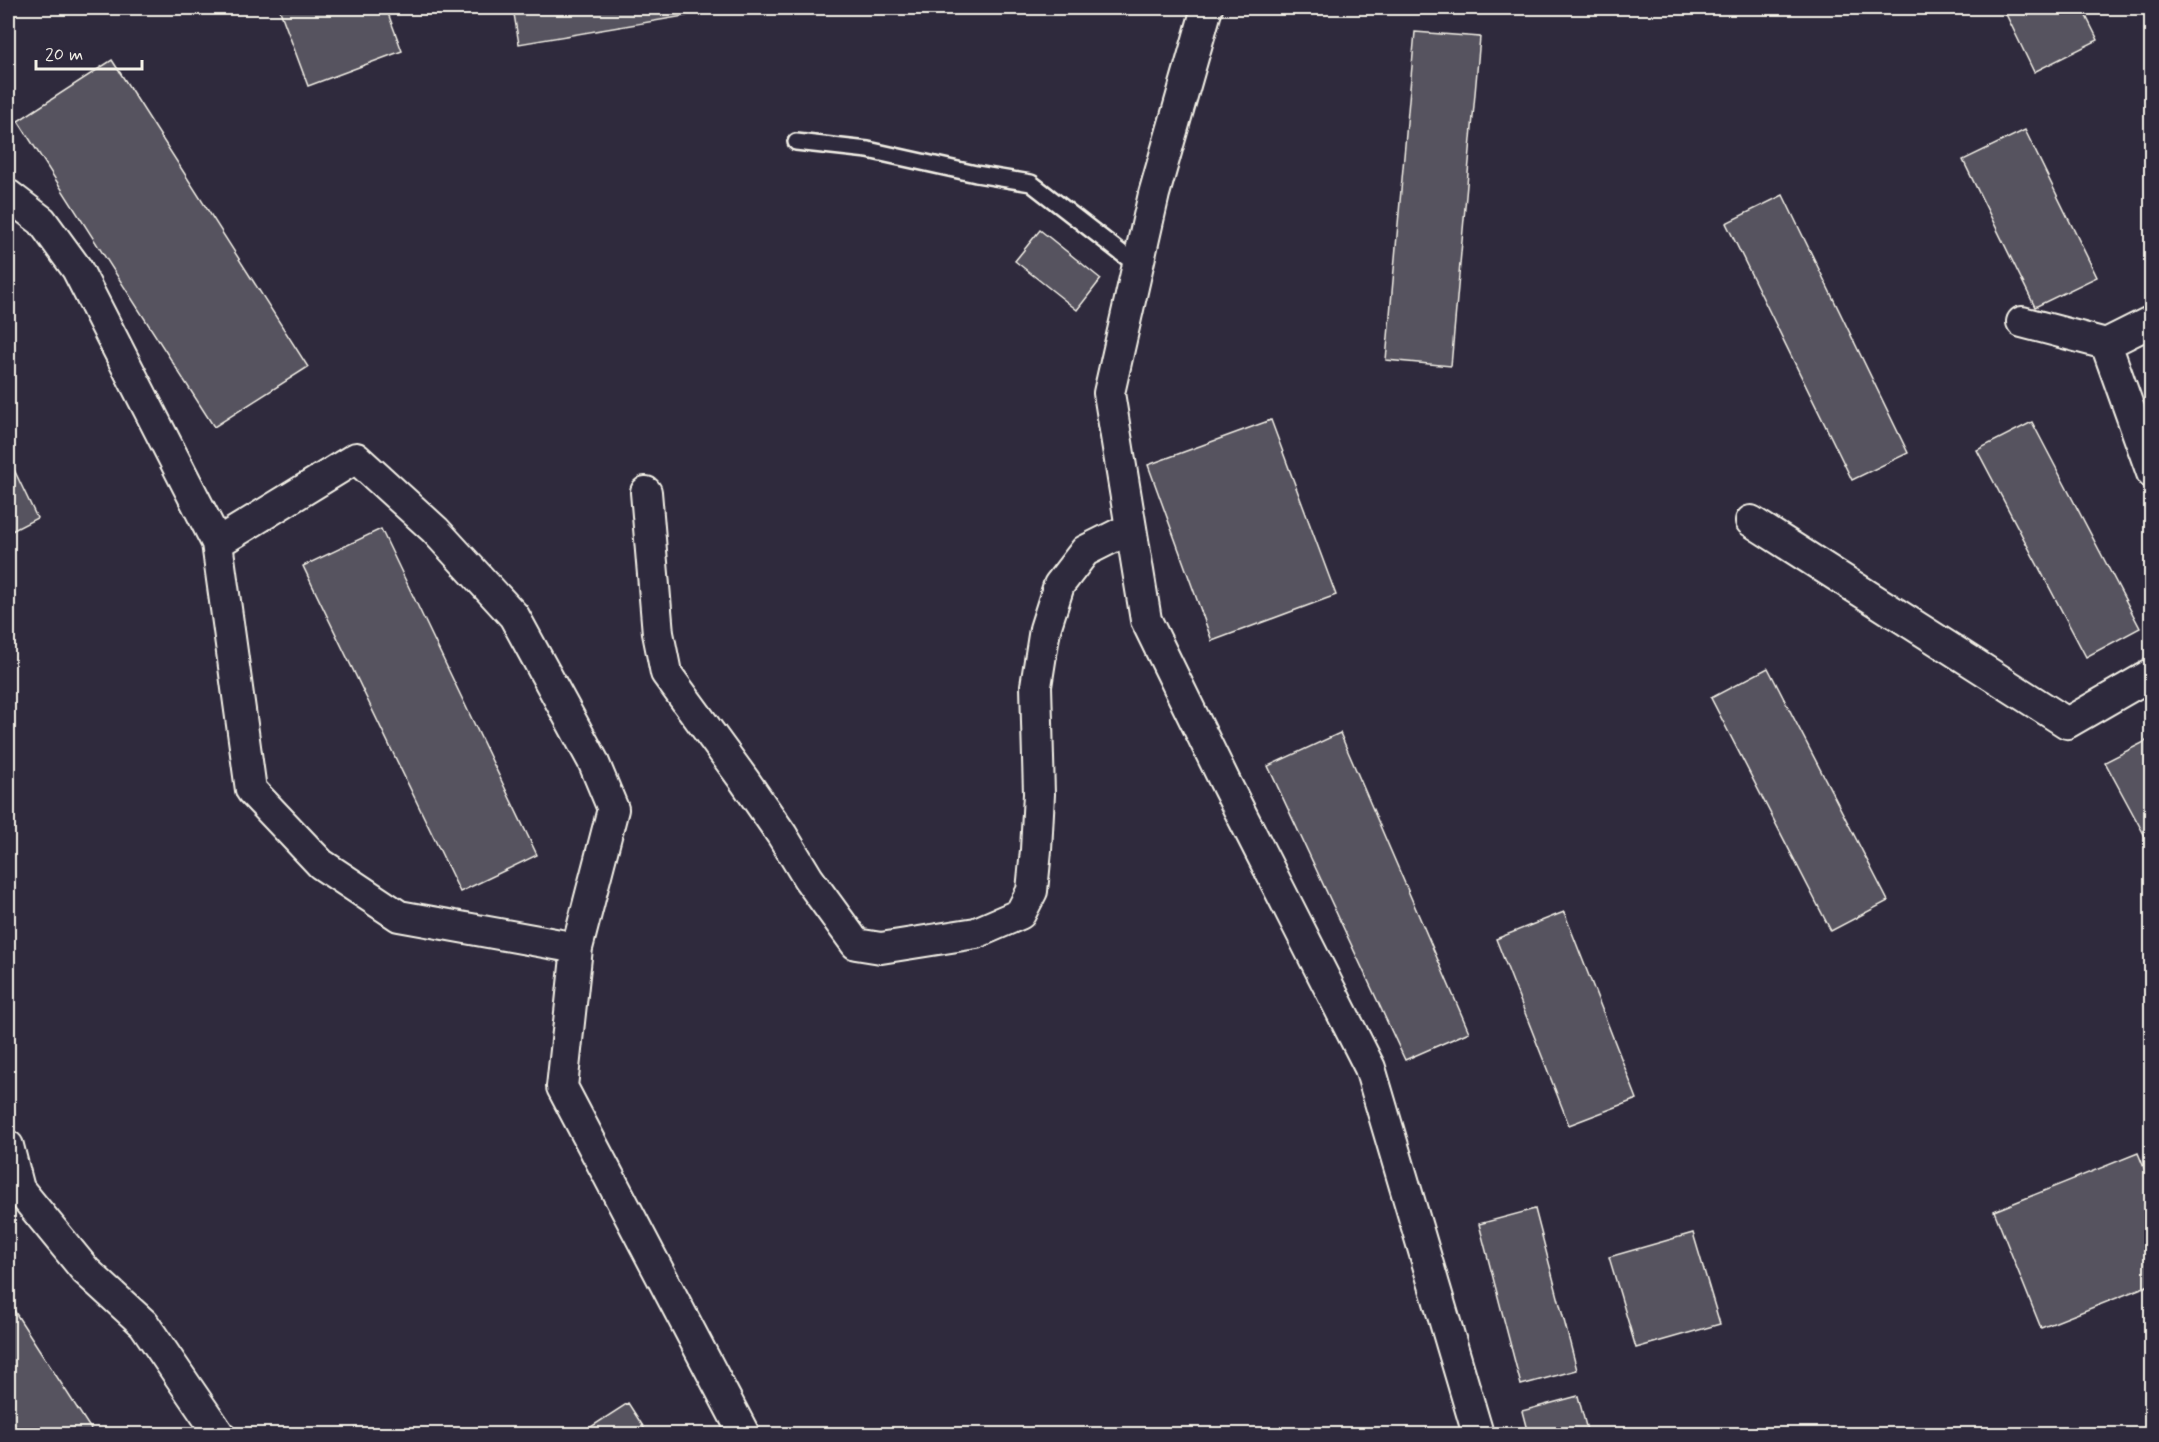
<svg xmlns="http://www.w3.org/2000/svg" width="2159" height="1442" font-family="Mynerve,sans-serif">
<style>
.building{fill:#56525f;stroke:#f4f1e8;stroke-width:1.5}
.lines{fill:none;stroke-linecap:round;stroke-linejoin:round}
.service-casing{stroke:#f4f1e8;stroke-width:20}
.minor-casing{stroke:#f4f1e8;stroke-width:34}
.service{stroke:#2f2a3d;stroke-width:15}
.minor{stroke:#2f2a3d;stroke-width:30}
</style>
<rect width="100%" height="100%" fill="#2f2a3d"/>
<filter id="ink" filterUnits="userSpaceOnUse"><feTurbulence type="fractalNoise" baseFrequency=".0167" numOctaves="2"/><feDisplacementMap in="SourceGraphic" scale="12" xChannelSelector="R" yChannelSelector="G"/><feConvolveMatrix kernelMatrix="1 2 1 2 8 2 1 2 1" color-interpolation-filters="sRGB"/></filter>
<g filter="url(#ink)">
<!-- building -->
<path class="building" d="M279 8H386L402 51 308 86Z
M513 8H731L519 44Z
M2003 8H2082L2098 40 2034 72Z
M1415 32 1480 37 1451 366 1386 360Z
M112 60 308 367 214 427 18 121Z
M2025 130 2097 277 2035 307 1963 160Z
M1783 195 1908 453 1852 480 1726 223Z
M1040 230 1101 279 1077 310 1015 261Z
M1271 420 1336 595 1212 641 1148 465Z
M2032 422 2140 628 2086 657 1977 450Z
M8 457 37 518 8 533Z
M381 529 537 855 460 892 303 566Z
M1768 668 1888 901 1831 931 1711 698Z
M1340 733 1469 1032 1405 1060 1268 766Z
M2152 738V849L2105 762Z
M1564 912 1637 1099 1569 1125 1496 939Z
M2138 1153 2152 1187V1284L2041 1328 1994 1211Z
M1535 1209 1577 1370 1521 1385 1479 1224Z
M1693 1233 1720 1324 1636 1348 1609 1257Z
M13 1309 94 1434H8V1313Z
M1578 1396 1588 1434H1528L1522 1411Z
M628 1403 648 1434H580Z"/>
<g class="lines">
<!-- service casing -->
<g class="service-casing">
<path id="service" d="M796 142 868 150 976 174 1031 183 1138 266"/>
</g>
<!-- minor casing -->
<g class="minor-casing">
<path id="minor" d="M1207 8 1154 194 1109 393 1146 620 1227 786 1370 1068 1478 1434
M8 195 42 221 77 269 217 543 251 790 321 864 399 916 577 948
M2022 322 2106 344 2152 321
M2106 344 2152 473
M646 492 658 633 666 673 744 780 782 835 808 878 856 944 881 948 976 933 1020 914 1032 891 1036 850 1039 794 1036 686 1045 629 1059 585 1085 551 1131 528
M1751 521 2067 723 2152 674
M217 543 356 458 435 530 514 616 593 761 613 809 577 948 562 1087 744 1434
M8 1146 19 1189 86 1271 144 1324 219 1434"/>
</g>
<!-- service -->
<use href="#service" class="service"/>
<!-- minor -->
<use href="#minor" class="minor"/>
</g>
</g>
<!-- margin -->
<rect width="2159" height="1442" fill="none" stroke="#2f2a3d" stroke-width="30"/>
<rect x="15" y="15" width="2129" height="1412" fill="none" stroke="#f4f1e8" stroke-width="2" filter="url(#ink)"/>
<!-- scale -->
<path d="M36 60v9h106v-9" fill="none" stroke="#f4f1e8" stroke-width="3"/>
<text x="45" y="60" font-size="18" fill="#f4f1e8" stroke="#2f2a3d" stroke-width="4.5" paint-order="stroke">20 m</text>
</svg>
